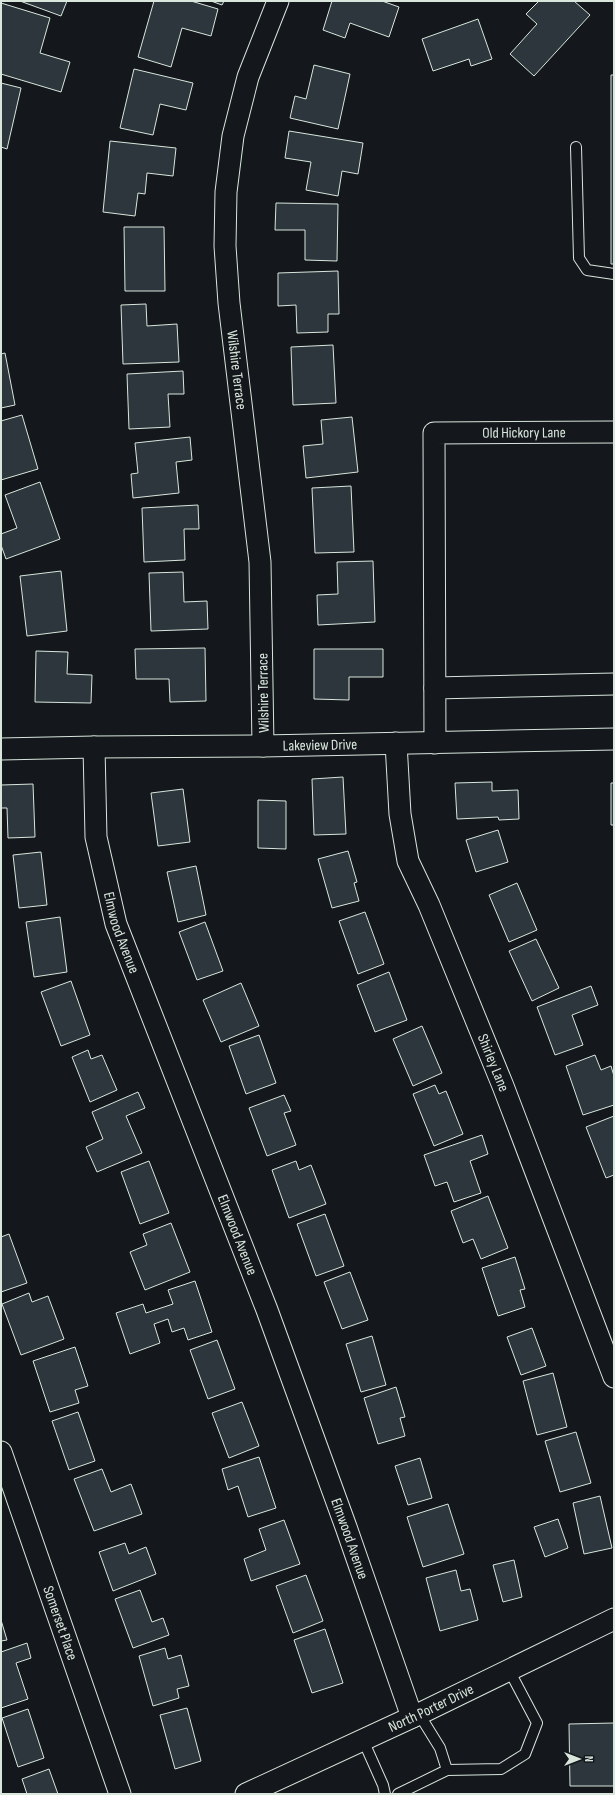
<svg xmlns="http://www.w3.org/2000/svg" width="615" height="1795" font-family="'Sofia Sans Condensed',sans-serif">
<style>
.building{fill:#2c363c;stroke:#d8e6dc}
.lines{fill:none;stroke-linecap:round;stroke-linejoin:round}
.service-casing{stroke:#d8e6dc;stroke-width:12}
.minor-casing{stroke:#d8e6dc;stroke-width:23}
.service{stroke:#14181c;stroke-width:10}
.minor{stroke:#14181c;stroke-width:21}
.labels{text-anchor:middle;stroke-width:3;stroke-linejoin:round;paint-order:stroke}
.street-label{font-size:15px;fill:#d8e6dc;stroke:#14181c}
</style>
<rect width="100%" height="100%" fill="#14181c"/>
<!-- building -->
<path class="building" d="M20 1H67L61 16Z
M154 1H191L218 9 211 36 182 28 171 67 138 57Z
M211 1H224L222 5Z
M332 1H382L399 7 389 37 350 23 345 38 323 30Z
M539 1H574L590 15 534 76 510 54 537 24 526 14Z
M1 3 50 18 40 53 70 62 61 92 1 74Z
M478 19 492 59 471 66 469 59 433 71 422 39Z
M314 65 350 74 338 129 290 118 295 96 306 99Z
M134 69 193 83 186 110 160 104 153 135 120 128Z
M611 75H614V264H611Z
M1 83 21 88 7 149 1 147Z
M289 131 363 143 358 174 342 171 338 196 306 190 311 162 285 158Z
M110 141 176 148 173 176 147 173 145 194 138 193 135 216 103 212Z
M276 203 338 204 337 261 305 260V230H275Z
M124 227H164L165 291H125Z
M338 271 339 314H328V332L297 333 296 305 278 306V273Z
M146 304 147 326 177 324 179 362 123 364 121 305Z
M333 345 336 403 293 405 291 347Z
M5 353 15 405 1 408V354Z
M183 371 184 394H168L170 427 129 429 127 374Z
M22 415 38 469 1 480V421Z
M352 417 358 472 306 478 303 446 323 444 321 420Z
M190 437 192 460 176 462 179 493 133 498 131 474 138 473 135 443Z
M40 482 60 539 6 559 1 545V534L17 528 5 495Z
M351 486 354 552 315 553 312 488Z
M198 505 199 529H184L185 560 144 562 142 508Z
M373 561 375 622 318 625 317 595 338 594 337 562Z
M61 571 67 631 27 636 20 576Z
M183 572 184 602 207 601 208 629 151 631 149 573Z
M205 648 206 701 170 702 169 679H136L135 649Z
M314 649H383V677H349V700L314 699Z
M36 651 68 652 67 674 92 675 91 703 35 702Z
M343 777 346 834 314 835 312 779Z
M492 782V791L518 790 519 819 499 820 498 817 457 819 455 783Z
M611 783H614V825H611Z
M33 784 35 837 8 838 7 808H1V785Z
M183 789 190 842 158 846 151 793Z
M258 800 286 801V849L258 848Z
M498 830 508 862 476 872 466 840Z
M348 851 357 882 354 883 359 901 332 908 318 859Z
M41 852 47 905 19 908 13 855Z
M196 866 206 915 178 922 167 872Z
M517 883 537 930 509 942 489 895Z
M365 912 384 964 358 974 339 921Z
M60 917 67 972 34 977 26 922Z
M205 922 223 971 197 980 179 932Z
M536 939 559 988 532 1001 509 951Z
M389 972 407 1020 375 1032 357 985Z
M71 981 90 1035 61 1046 41 992Z
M241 983 259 1026 221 1042 203 1000Z
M591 986 598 1005 572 1015 583 1045 555 1055 537 1007Z
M422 1026 442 1073 413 1086 393 1039Z
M259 1035 276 1083 246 1094 229 1046Z
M88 1050 91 1059 102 1055 117 1090 90 1102 72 1057Z
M595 1055 601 1070 611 1066 614 1076V1105L583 1115 566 1066Z
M435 1085 439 1094 446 1091 463 1134 434 1146 413 1094Z
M138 1092 145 1108 126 1116 142 1153 97 1172 86 1147 103 1139 92 1112Z
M284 1095 291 1111 284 1113 296 1145 267 1156 249 1108Z
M614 1116V1175L606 1178 586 1127Z
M482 1135 488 1154 470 1161 481 1193 454 1202 447 1182 435 1186 424 1155Z
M149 1161 169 1213 140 1224 121 1172Z
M296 1161 299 1170 311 1165 326 1204 289 1218 272 1170Z
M488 1196 508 1248 481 1259 473 1239 463 1243 451 1211Z
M325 1214 344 1266 316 1276 297 1224Z
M171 1223 190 1272 145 1290 130 1252 147 1245 143 1234Z
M9 1234 27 1283 1 1292V1237Z
M515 1257 525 1289 520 1290 525 1307 498 1316 482 1268Z
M350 1272 368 1320 342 1329 324 1282Z
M195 1281 212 1332 188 1340 184 1328 172 1332 168 1319 154 1324 160 1343 130 1354 116 1313 143 1304 146 1313 173 1304 168 1290Z
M29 1293 32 1302 48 1296 64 1339 21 1355 2 1304Z
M532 1328 546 1366 521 1375 507 1337Z
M372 1336 386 1385 361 1392 346 1344Z
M217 1340 235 1389 208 1399 190 1350Z
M75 1347 88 1386 75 1390 79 1403 50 1412 33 1361Z
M553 1373 567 1427 537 1435 523 1381Z
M396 1387 405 1417 400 1418 405 1436 378 1444 364 1398Z
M242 1402 259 1446 229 1458 212 1413Z
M78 1412 95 1461 69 1470 52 1421Z
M576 1432 591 1483 560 1492 545 1441Z
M259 1457 276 1508 248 1517 238 1486 228 1490 222 1469Z
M420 1458 432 1498 408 1505 395 1466Z
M102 1469 111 1492 131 1484 142 1514 94 1531 74 1479Z
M600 1496 612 1548 584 1554 573 1503Z
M448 1504 464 1554 423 1567 407 1517Z
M558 1519 568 1548 545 1557 534 1527Z
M284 1520 300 1564 251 1581 244 1559 266 1550 259 1529Z
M125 1543 129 1554 146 1547 156 1574 113 1591 99 1552Z
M514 1560 522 1597 503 1602 493 1565Z
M456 1570 461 1591 470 1589 478 1620 440 1631 426 1578Z
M306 1575 323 1621 293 1633 276 1586Z
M140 1590 152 1622 163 1618 169 1635 133 1648 115 1599Z
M1 1620 7 1640 1 1641Z
M325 1629 343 1683 312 1693 294 1640Z
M27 1643 31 1658 16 1663 28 1699 1 1708V1652Z
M165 1648 168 1659 181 1655 189 1686 177 1689 179 1698 153 1706 139 1656Z
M187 1708 201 1761 175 1769 160 1715Z
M28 1709 44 1758 18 1767 2 1718Z
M614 1723V1786H570L569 1724Z
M49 1769 58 1794H27L22 1779Z"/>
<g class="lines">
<!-- service casing -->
<g class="service-casing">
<path id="service" d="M576 147 579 258 587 270 614 274
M363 1740 383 1785 385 1794
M447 1770 501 1769 525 1754 537 1723 509 1670
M398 1794 447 1770 440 1748 419 1714"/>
</g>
<!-- minor casing -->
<g class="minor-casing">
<g id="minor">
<path d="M435 688 614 684"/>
<path id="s1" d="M396 743 400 814 408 861 429 905 503 1086 614 1377"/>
<path id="s2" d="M435 743 434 433 614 432"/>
<path d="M263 746 260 562 229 303 225 246 226 192 233 136 248 77 278 1"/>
<path id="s3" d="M94 747 96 837 116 924 267 1310 346 1527 412 1717"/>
<path id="s4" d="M1 749 94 747 263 746 614 739"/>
<path id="s5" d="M1 1452 120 1794"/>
<path id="s6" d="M246 1794 419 1714 614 1619"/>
</g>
</g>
<!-- service -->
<use href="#service" class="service"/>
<!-- minor -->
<use href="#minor" class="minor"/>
</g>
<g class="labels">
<!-- street labels -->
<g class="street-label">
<text transform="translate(237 370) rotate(83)" y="5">Wilshire Terrace</text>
<text dy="5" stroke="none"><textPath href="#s2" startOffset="400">Old Hickory Lane</textPath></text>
<text transform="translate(263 693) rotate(-91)" y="5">Wilshire Terrace</text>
<text dy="5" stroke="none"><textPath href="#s4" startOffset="319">Lakeview Drive</textPath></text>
<text dy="5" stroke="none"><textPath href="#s3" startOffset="189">Elmwood Avenue</textPath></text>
<text dy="5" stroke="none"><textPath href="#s1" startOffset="338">Shirley Lane</textPath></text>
<text dy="5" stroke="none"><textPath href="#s3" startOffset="513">Elmwood Avenue</textPath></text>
<text dy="5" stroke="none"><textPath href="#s3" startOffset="837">Elmwood Avenue</textPath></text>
<text dy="5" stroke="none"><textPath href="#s5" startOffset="181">Somerset Place</textPath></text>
<text dy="5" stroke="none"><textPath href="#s6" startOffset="204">North Porter Drive</textPath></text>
</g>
</g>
<!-- border -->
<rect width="615" height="1795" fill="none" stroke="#d8e6dc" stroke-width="4"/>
<!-- north arrow -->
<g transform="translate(579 1759) rotate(90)" stroke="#14181c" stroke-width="3" paint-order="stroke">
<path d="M0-3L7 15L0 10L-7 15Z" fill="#d8e6dc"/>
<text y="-6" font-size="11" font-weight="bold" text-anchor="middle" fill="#d8e6dc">N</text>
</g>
</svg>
